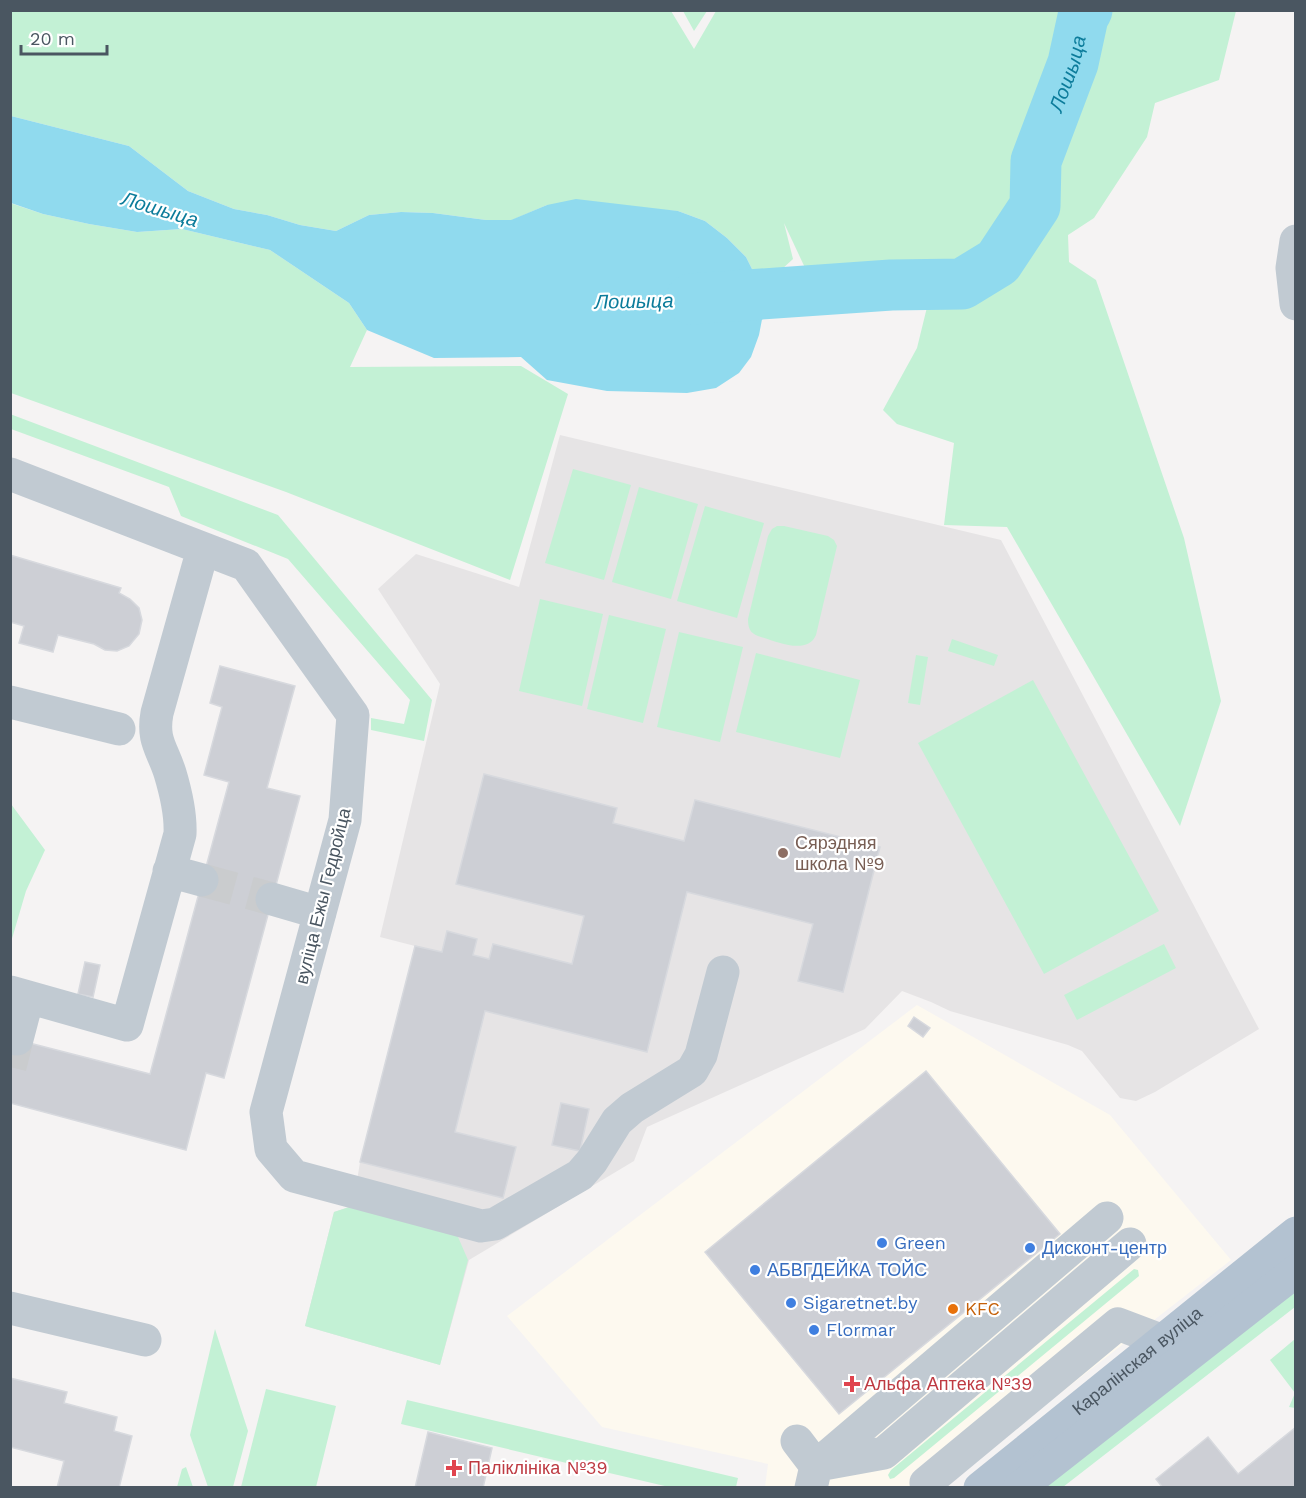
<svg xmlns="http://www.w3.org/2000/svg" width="1306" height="1498" font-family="'Work Sans',sans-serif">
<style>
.commercial{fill:#fdf9ef}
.education{fill:#e6e4e5}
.green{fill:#c3f1d5}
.water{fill:#90daee}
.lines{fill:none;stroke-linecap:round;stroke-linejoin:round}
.river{stroke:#90daee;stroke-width:51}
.building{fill:#cdcfd5;stroke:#d7d9de;stroke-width:1.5}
.minor-tunnel{stroke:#caccce;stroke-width:33;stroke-dasharray:33 16;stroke-linecap:butt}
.minor{stroke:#c1cad2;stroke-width:33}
.major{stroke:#b3c2d1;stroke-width:33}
.education-dot{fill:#8d6e63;stroke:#fff;stroke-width:2}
.shop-dot{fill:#3f7fe0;stroke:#fff;stroke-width:2}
.food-dot{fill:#e8710a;stroke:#fff;stroke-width:2}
.health-dot{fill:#e0444e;stroke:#fff;stroke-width:2}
.labels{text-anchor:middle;stroke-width:4.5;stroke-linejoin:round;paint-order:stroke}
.education-label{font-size:18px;fill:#785e54;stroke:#fff;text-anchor:start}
.street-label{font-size:18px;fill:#4a5661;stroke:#fff}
.shop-label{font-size:18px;fill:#366cbe;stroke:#fff;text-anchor:start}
.food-label{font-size:18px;fill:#c56008;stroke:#fff;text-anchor:start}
.health-label{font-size:18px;fill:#be3a42;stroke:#fff;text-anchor:start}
.water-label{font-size:20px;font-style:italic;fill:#0c7c9b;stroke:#fff}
</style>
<rect width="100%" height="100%" fill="#f5f3f3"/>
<!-- commercial -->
<path class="commercial" d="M917 1005 1110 1115 1231 1260 1040 1409 945 1487H765L768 1464 602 1427 507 1316Z"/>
<!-- education -->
<path class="education" d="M560 435 1001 540 1259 1029 1155 1092 1136 1101 1120 1098 1082 1051 1068 1045 950 1011 931 1002 902 991 865 1029 647 1127 634 1161 469 1260 440 1365 305 1326 334 1212 353 1206 360 1162 415 946 380 937 440 684 378 589 416 554 519 587Z"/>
<!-- green -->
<path class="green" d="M10 11H671L694 49 716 11H1236L1219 80 1155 103 1147 137 1094 218 1068 235 1069 262 1096 280 1184 538 1221 701 1180 826 1007 527 944 525 954 443 897 424 883 410 917 348 930 295 851 292 814 287 784 223 793 259 781 270 758 281 746 257 727 238 705 221 678 211 547 205 512 220H486L433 213 401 212 369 215 336 231 300 225 267 215 234 209 188 191 129 146 11 116Z
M683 11H707L694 31Z
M10 203 43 214 89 224 137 232 182 229 270 250 349 303 367 330 350 367 521 366 568 394 510 580 286 492 11 393Z
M10 414 278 515 432 700 424 741 371 730V718L404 724 410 700 288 559 181 516 169 487 11 429Z
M573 469 631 485 604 580 545 563Z
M639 487 698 504 671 599 612 582Z
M705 506 764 523 737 618 677 601Z
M777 526H784L828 536 834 540 837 546 816 635C807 656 775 641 758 636 750 633 748 628 748 619L768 536 772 529Z
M540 599 603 614 582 706 519 691Z
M609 615 666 629 643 723 587 709Z
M679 632 743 647 720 742 657 727Z
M952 639 998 655 994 666 948 651Z
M756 653 860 680 840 758 736 732Z
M916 655 928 657 920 705 908 703Z
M1033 680 1159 911 1044 974 918 743Z
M11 804 45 850 26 891 11 942Z
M1164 944 1176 968 1077 1020 1064 995Z
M352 1206 455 1230 468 1260 440 1365 305 1326 334 1212Z
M1134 1269 1138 1270 1139 1276 894 1478 890 1479 888 1475 891 1470Z
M1292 1288 1295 1293V1307L1063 1487 1038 1488Z
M215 1329 248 1431 233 1487H208L190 1435Z
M1295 1339V1408L1289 1407 1295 1393 1270 1360Z
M266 1389 336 1406 316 1487H241Z
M407 1400 738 1478 736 1487H669L401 1424Z
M186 1467 193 1487H177L182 1469Z"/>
<!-- water -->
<path class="water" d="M11 116 129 146 188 191 234 209 267 215 300 225 336 231 369 215 401 212 433 213 486 220H511L547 205 576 199 678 211 705 221 727 238 746 257 758 281 764 309 759 335 751 357 739 373 716 388 687 393 607 391 547 380 521 357 434 358 367 330 349 303 270 250 182 229 137 232 89 224 43 214 11 203Z"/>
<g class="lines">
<!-- river -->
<path class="river" id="s1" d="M691 299 891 285 962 284 998 262 1035 206 1036 161 1073 63 1083 17 1087 10"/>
</g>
<!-- building -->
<path class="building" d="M10 555 121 588 119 593 130 599 139 608 142 620 139 634 129 646 117 651 105 650 94 644 58 635 53 652 19 643 24 626 10 622Z
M220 666 295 686 267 788 300 796 224 1078 206 1073 186 1150 10 1103V1038L150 1074 229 782 204 775 222 707 210 703Z
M484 774 617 808 613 823 684 841 695 800 880 847 843 992 798 981 813 924 687 892 647 1052 485 1011 455 1132 516 1147 503 1198 360 1162 415 946 442 952 447 931 477 939 473 955 489 959 493 944 572 964 584 916 456 884Z
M85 962 100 965 93 997 78 994Z
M914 1017 930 1028 923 1037 908 1026Z
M926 1071 1060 1234 839 1414 705 1252Z
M561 1103 589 1109 580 1151 552 1145Z
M10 1378 67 1392 64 1403 117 1417 114 1431 132 1436 119 1488H57L64 1461 10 1447Z
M1296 1427V1488H1163L1156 1479 1208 1437 1238 1474Z
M428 1432 492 1448 483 1488H415Z"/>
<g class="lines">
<!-- minor-tunnel -->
<path class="minor-tunnel" d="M202 880 272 899
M10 1067 17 1039"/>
<!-- minor -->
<path class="minor" d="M1296 241 1292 268 1296 304
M10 474 246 565 353 715 345 820 266 1112 271 1149 294 1176 481 1226 495 1224 580 1175 592 1161 617 1121 632 1108 692 1071 701 1055 723 972
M10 702 119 729
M169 871 202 880
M272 899 320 913
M10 992 127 1025 180 834C181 813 176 793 170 773 162 748 152 741 157 713L203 549
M17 1039 28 997
M10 1308 145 1340
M797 1441 816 1466
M818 1465 884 1453 1130 1244
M811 1488 816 1466 1107 1218
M927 1488 926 1483 1118 1324 1163 1341"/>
<!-- major -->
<g class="major">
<path id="s2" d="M980 1488 1296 1233"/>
<path d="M1019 1488 1296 1271"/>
</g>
</g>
<!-- markers -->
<circle class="education-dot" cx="783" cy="853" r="6"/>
<g class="shop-dot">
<circle cx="882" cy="1243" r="6"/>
<circle cx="1030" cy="1248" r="6"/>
<circle cx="755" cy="1270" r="6"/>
<circle cx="791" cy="1303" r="6"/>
<circle cx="814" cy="1330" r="6"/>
</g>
<circle class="food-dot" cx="953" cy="1309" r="6"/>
<g class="health-dot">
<path d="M849 1375h6v6h6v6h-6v6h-6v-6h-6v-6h6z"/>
<path d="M451 1459h6v6h6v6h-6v6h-6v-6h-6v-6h6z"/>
</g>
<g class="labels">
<!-- education labels -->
<g class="education-label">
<text x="795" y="849">Сярэдняя<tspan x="795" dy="21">школа №9</tspan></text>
</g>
<!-- street labels -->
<g class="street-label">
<text transform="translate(323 896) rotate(-76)" y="6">вуліца Ежы Гедройца</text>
<text dy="6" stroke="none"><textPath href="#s2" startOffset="202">Каралінская вуліца</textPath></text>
</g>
<!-- shop labels -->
<g class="shop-label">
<text x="894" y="1249">Green</text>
<text x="1042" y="1254">Дисконт-центр</text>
<text x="767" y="1276">АБВГДЕЙКА ТОЙС</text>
<text x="803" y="1309">Sigaretnet.by</text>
<text x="826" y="1336">Flormar</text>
</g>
<!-- food labels -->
<g class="food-label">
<text x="965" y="1315">KFC</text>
</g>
<!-- health labels -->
<g class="health-label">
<text x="864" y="1390">Альфа Аптека №39</text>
<text x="468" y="1474">Паліклініка №39</text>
</g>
<!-- water labels -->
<g class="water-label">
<text dy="7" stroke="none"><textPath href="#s1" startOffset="519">Лошыца</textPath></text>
<text transform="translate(160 209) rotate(17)" y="7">Лошыца</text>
<text transform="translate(634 301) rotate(-1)" y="7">Лошыца</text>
</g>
</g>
<!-- border -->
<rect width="1306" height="1498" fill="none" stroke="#4a5661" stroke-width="24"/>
<!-- scale -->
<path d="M21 45v9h86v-9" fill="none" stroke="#4a5661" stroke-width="3"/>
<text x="30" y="45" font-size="18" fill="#4a5661" stroke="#ffffff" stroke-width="4.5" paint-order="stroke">20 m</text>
</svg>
